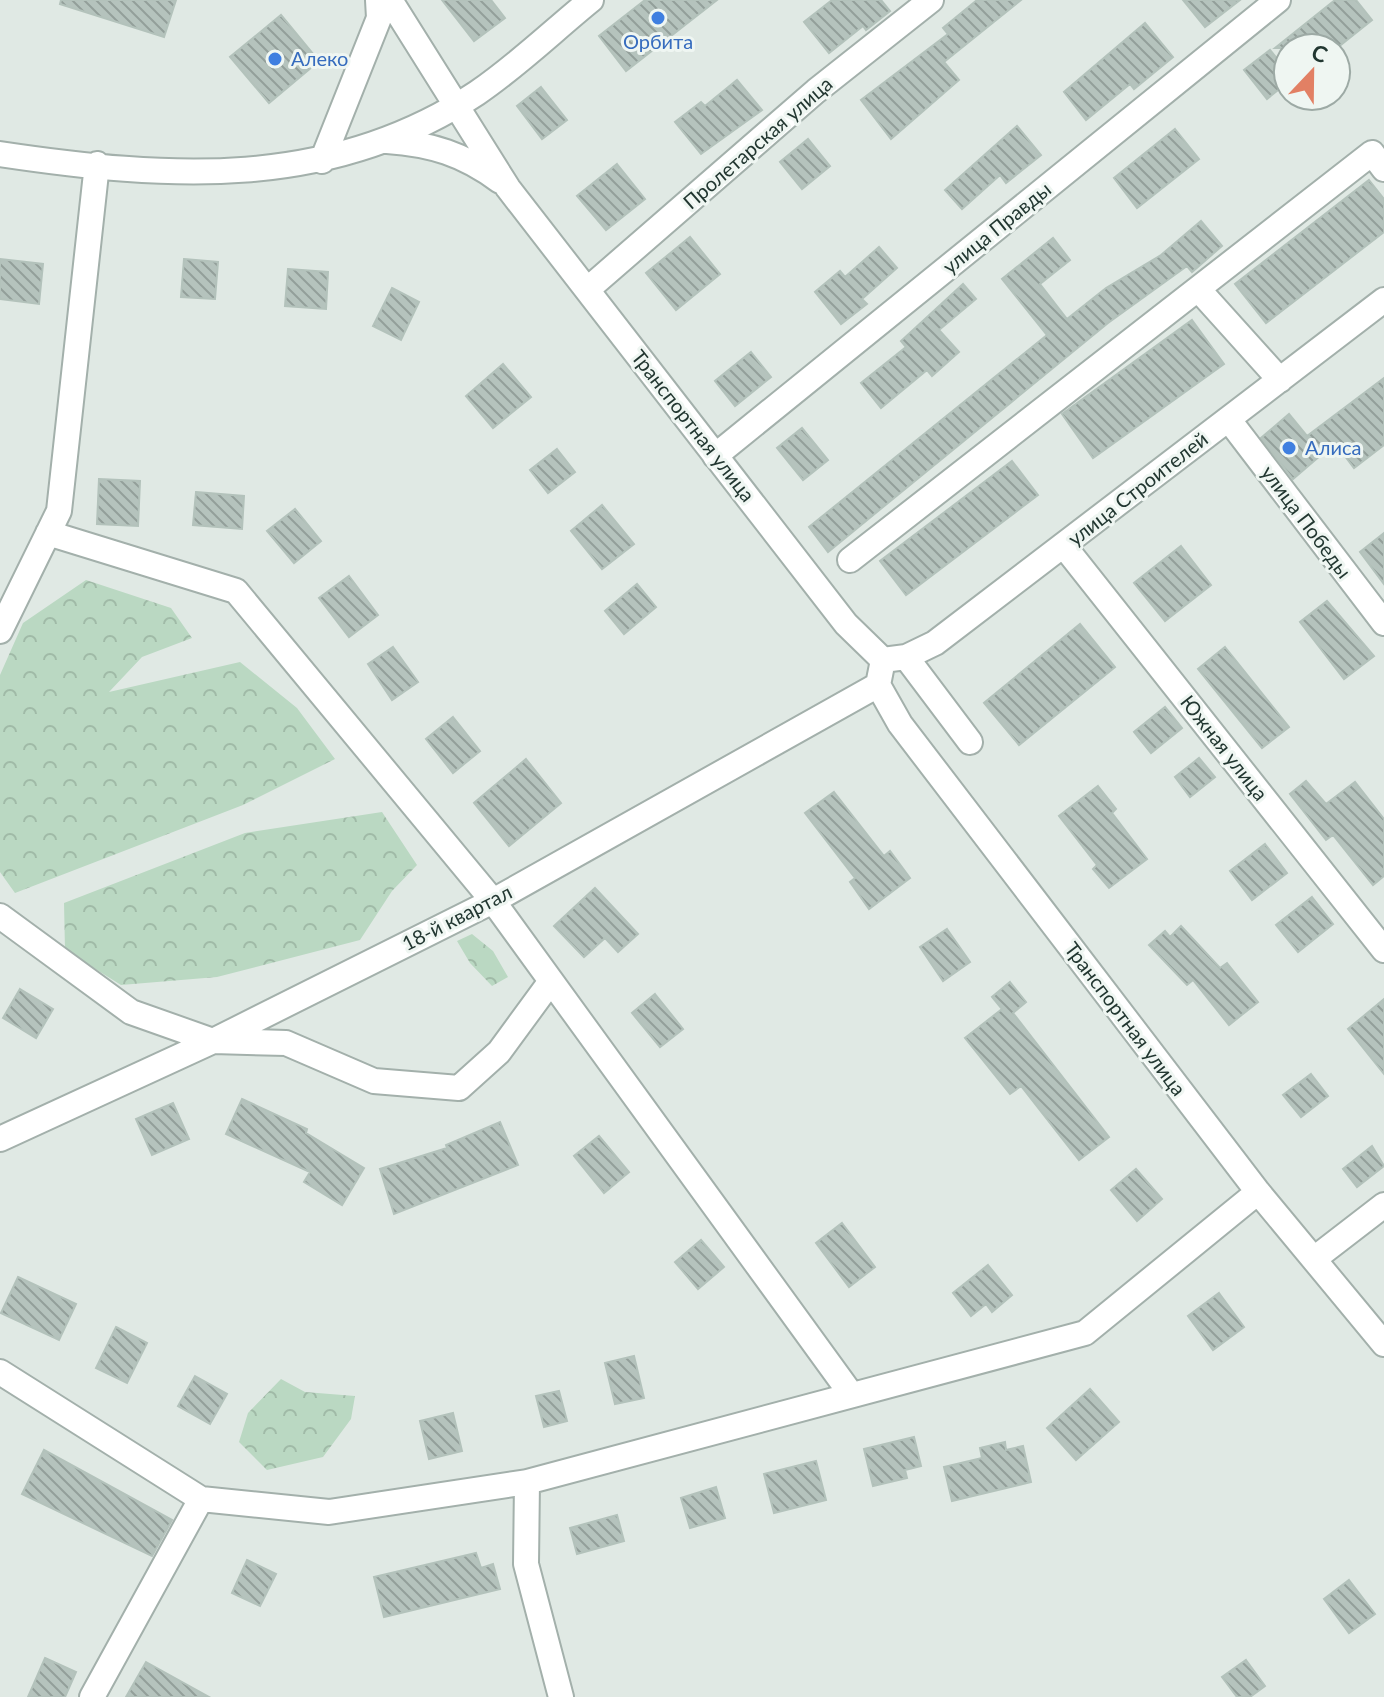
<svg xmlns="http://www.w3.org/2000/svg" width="1384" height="1697" font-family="Lato,sans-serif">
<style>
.forest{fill:url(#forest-crowns)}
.building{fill:url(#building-back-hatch);stroke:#b3c2bb;stroke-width:2}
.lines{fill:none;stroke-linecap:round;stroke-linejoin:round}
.minor-casing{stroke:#a3b0ab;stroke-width:28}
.minor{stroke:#fff;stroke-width:24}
.shop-dot{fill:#3f7fe0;stroke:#eff6f2;stroke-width:3}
.labels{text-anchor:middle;stroke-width:6;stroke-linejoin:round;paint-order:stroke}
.shop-label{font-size:20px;fill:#366cbe;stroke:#eff6f2;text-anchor:start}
.street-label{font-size:20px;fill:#223731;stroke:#eff6f2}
</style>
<defs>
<pattern id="forest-crowns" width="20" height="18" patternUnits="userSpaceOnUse" patternTransform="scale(2)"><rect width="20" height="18" fill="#bad8c2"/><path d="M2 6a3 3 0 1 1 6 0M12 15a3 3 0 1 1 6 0" fill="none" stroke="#a0baa7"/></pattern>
<pattern id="building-back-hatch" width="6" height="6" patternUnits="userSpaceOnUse" patternTransform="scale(2)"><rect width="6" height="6" fill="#b5c3bd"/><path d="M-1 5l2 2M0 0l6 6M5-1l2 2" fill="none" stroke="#939f9a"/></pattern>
</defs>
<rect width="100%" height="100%" fill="#e0e9e4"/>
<!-- forest -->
<path class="forest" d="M86 580 171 608 192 638 142 657 109 692 240 662 297 708 335 759 243 805 15 893 0 872V675L23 623Z
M382 812 417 865 392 891 360 940 217 977 121 985 65 950 64 903 245 833Z
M472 934 493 951 508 977 492 986 470 963 457 941Z
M281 1379 305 1392 355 1396 351 1419 323 1457 267 1470 239 1442 248 1413Z"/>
<!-- building -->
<path class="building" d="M61 0H176L164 37 60 4Z
M442 0H491L505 18 474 41Z
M645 0H717L626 71 599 36Z
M832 0H881L890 11 866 30 863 26 829 53 804 22Z
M977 0H1021L944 62 959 80 891 139 861 100 948 34 943 28Z
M1183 0H1240L1205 27Z
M1335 0H1356L1372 20 1337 48H1275Z
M281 15 319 61 269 103 230 57Z
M1145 23 1173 57 1134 89 1130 84 1086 120 1064 92Z
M1270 50 1288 72V82L1267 99 1244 70Z
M737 80 762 110 701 154 675 122 701 102 705 106Z
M541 87 567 120 542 139 517 106Z
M1017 126 1041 155 1006 183 1000 175 962 209 945 190Z
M1175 129 1199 159 1137 208 1114 178Z
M808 139 830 166 802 189 780 162Z
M617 164 645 199 606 230 577 196Z
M1369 180 1384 199V232L1266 323 1235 284Z
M1201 221 1222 246 1192 272 1187 266 1108 323 828 552 809 527 1047 335 1002 279 1053 238 1070 260 1040 284 1067 319 1106 288 1161 255Z
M690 237 720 274 676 310 646 273Z
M879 247 897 268 862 299 867 304 841 324 815 292 840 271 845 277Z
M0 259 43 264 39 304 0 299Z
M184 259 218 262 215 299 181 297Z
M288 269 328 272 326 309 285 306Z
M963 284 976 299 939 330 959 352 932 376 927 370 881 408 861 383 906 347 901 341Z
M392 288 419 302 401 340 373 326Z
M1192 320 1224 364 1093 458 1062 414Z
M751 352 771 377 735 406 715 381Z
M503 364 531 397 493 428 466 396Z
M1384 378V445L1354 468 1335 443 1293 479 1261 438 1289 414 1307 436Z
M802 428 828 460 803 480 777 448Z
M557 449 575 472 548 493 530 470Z
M1012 461 1038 495 906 595 880 561Z
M99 479 140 481 138 526 97 524Z
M196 492 244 496 242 529 193 525Z
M602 505 634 544 602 569 571 531Z
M295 509 321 541 294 563 267 531Z
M1384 533V584L1360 552Z
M1181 546 1211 585 1165 621 1134 583Z
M349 576 378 615 349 637 319 598Z
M637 584 656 607 624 634 605 611Z
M1327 601 1374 656 1344 679 1300 622Z
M1080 624 1115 667 1019 745 984 703Z
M393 647 418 682 392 700 368 664Z
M1225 647 1289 727 1262 748 1198 669Z
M1165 707 1182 728 1151 753 1134 732Z
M453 717 480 751 453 773 426 739Z
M1199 758 1215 777 1190 797 1175 777Z
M526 759 561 803 509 846 474 803Z
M1306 781 1326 804 1355 782 1384 819V876L1373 885 1333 835 1326 840 1290 794Z
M1098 786 1116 809 1112 813 1147 859 1109 888 1093 869 1097 865 1059 816Z
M834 792 884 856 890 851 910 878 869 909 850 882 855 878 805 813Z
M1265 844 1287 873 1252 900 1230 871Z
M595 888 638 934 618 952 605 938 584 957 554 926Z
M1312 897 1333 924 1298 952 1276 925Z
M1181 926 1220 968 1227 963 1258 1002 1229 1025 1193 980 1187 985 1149 945 1165 931 1170 937Z
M947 929 970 962 943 981 920 947Z
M1010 982 1026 1002 1013 1013 1109 1137 1079 1160 1021 1086 1010 1094 965 1038 1002 1009 992 997Z
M20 989 53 1009 36 1038 3 1018Z
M655 994 683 1029 660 1047 632 1013Z
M1384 999V1074L1348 1029Z
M1311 1074 1328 1096 1301 1117 1283 1095Z
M242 1099 307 1129 306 1133 364 1168 342 1205 304 1182 310 1172 226 1134Z
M173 1103 189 1139 152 1155 136 1119Z
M500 1122 518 1165 394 1214 380 1169 447 1148 446 1145Z
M599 1136 629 1172 604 1193 574 1156Z
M1372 1146 1384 1166 1357 1187 1343 1169Z
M1136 1169 1162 1199 1137 1221 1111 1190Z
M842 1223 875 1267 849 1287 816 1243Z
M701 1240 724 1267 698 1289 675 1262Z
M988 1265 1012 1295 992 1312 986 1304 971 1316 953 1293Z
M18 1277 76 1304 59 1340 1 1313Z
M1219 1293 1244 1327 1213 1350 1188 1316Z
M116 1327 147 1343 127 1383 96 1368Z
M634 1356 644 1398 615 1404 605 1363Z
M195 1376 227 1394 210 1424 178 1406Z
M1090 1389 1119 1422 1076 1460 1047 1428Z
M559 1391 567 1421 544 1427 536 1396Z
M453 1413 462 1451 429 1459 420 1421Z
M914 1437 921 1466 905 1470 907 1478 873 1486 864 1449Z
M1005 1442 1006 1450 1023 1446 1031 1482 952 1501 944 1467 982 1458 980 1448Z
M44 1450 172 1520 152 1556 22 1494Z
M816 1461 826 1500 774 1513 764 1474Z
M716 1487 725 1518 690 1528 681 1498Z
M617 1515 624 1541 577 1554 570 1528Z
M476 1553 481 1568 493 1564 500 1589 384 1617 374 1577Z
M247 1560 276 1574 260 1606 232 1593Z
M1349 1580 1375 1614 1349 1633 1324 1599Z
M45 1658 76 1672 65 1697H28Z
M1246 1660 1265 1686 1250 1697H1237L1222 1677Z
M146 1662 209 1697H126Z"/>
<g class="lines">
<!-- minor casing -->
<g class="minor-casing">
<path id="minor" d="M390 0 508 188 846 624 883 660
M387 141C431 144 464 154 500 181
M0 154C168 179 329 191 477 93 517 66 554 30 591 0
M322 161 379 18 378 0
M588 289 816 91 931 0
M1198 289 1280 380
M1229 420 1384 623
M715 456 1278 0
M48 533 236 591 493 901 851 1394
M1064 546 1384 950
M850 560 1372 153 1384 169
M0 631 59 511 97 164
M906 657 970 742
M883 660 906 657 935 643 1384 300
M878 685 900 724 1258 1192 1384 1344
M0 916 131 1012 213 1041 286 1043 374 1081 459 1088 499 1052 551 981
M0 1139 213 1041 493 901 878 685 883 660
M1314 1259 1384 1205
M0 1372 201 1499 329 1512 527 1482 1085 1333 1258 1192
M527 1482 526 1564 561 1697
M92 1697 201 1499"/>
</g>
<!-- minor -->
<use href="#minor" class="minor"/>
</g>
<!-- markers -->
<g class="shop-dot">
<circle cx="658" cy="18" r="8"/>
<circle cx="275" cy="59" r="8"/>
<circle cx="1289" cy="448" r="8"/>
</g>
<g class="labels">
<!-- shop labels -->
<g class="shop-label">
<text x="658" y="49" text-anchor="middle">Орбита</text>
<text x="291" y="66">Алеко</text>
<text x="1305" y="455">Алиса</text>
</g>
<!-- street labels -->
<g class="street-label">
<text transform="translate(758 143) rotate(-41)" y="7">Пролетарская улица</text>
<text transform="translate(997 228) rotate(-39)" y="7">улица Правды</text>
<text transform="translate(693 426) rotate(52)" y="7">Транспортная улица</text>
<text transform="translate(1138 489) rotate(-38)" y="7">улица Строителей</text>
<text transform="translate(1306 522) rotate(53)" y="7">улица Победы</text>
<text transform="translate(1224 748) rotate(52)" y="7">Южная улица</text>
<text transform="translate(457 918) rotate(-27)" y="7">18-й квартал</text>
<text transform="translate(1125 1019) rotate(53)" y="7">Транспортная улица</text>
</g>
</g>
<!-- north arrow -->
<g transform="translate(1312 72) rotate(22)"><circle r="38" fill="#eff6f2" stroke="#9daaa5" stroke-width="2"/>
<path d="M0-6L14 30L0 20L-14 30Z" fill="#e28064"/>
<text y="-12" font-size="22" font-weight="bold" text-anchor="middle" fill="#223731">С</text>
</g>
</svg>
